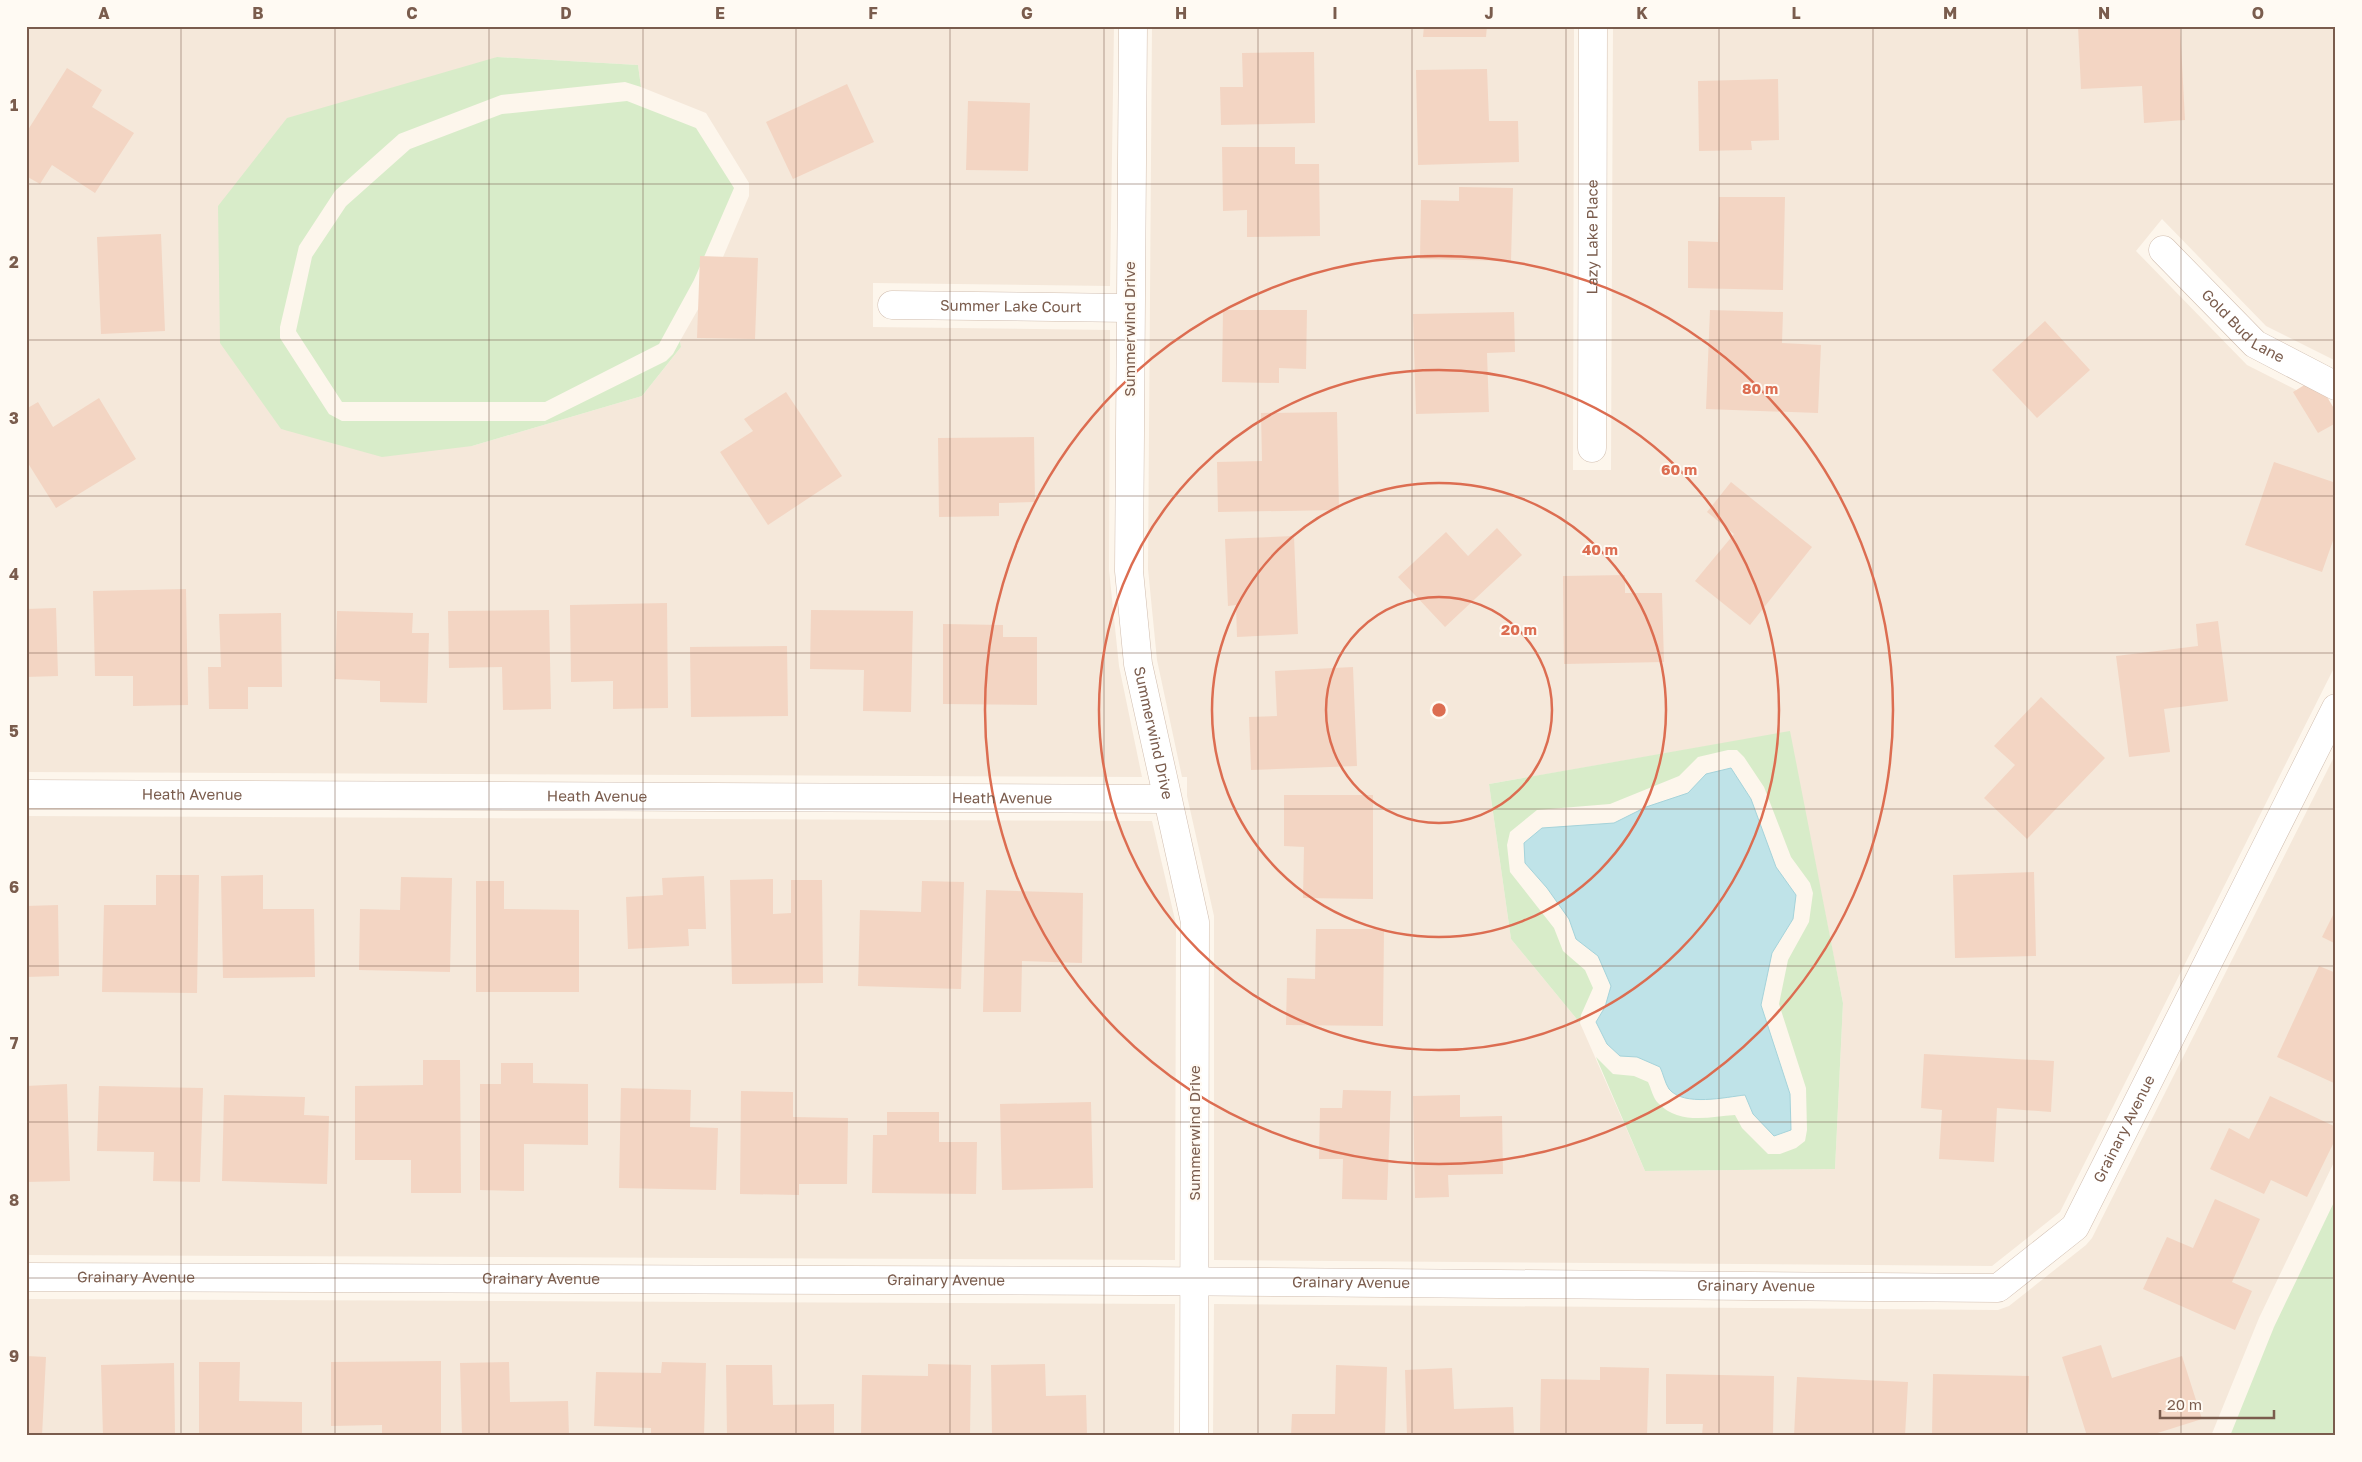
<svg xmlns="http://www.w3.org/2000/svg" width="2362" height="1462" font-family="'Golos Text',sans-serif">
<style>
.residential{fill:#f5e8da;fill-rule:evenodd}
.green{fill:#d8ecc9}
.water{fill:#bfe3e8;stroke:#a5d3da}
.building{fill:#f3d5c3}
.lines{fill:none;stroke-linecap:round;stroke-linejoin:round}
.minor-casing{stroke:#d1beb0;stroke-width:29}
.minor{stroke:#fff;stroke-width:28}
.grid{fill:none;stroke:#7a5c4d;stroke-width:1;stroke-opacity:0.55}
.ring{fill:none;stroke:#dc6d51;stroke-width:2.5}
.labels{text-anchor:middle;stroke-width:4;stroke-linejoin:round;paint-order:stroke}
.street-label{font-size:15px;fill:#7a5c4d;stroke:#fffaf3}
.centre{fill:#dc6d51;stroke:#fffaf3;stroke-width:2.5}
.ring-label{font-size:15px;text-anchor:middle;font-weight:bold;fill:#dc6d51;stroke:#fffaf3;stroke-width:4;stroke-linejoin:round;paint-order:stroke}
.neatline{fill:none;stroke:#7a5c4d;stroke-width:2}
.grid-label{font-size:16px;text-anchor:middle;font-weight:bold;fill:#7a5c4d}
</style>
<rect width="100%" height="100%" fill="#fdf6ec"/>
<!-- residential -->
<path class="residential" d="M26 26H1114L1110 286 873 283V327L1110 330 1109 570 1119 666 1142 777 26 772ZM497 57 638 65 641 87 706 113 749 183V196L709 290 680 341 681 347 642 396 472 446 281 429 218 206Z
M1152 26H1574L1573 470H1611L1613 26H2336V361L2266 326 2162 219 2136 251 2247 365 2336 410V664L2060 1212 1992 1266 1214 1260V916L1187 796V777H1182L1157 660 1148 569ZM1789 732 1843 1003 1835 1169 1645 1171 1580 1023 1511 939 1489 784Z
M2336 753V1158L2259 1318 2211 1436H1213L1214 1304 1998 1310 2009 1306 2086 1245 2092 1238Z
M26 816 1152 821 1176 924 1175 1260 26 1255Z
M26 1299 1175 1304 1174 1436H26Z"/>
<!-- green -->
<path class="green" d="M497 57 638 65 641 87 625 82 501 95 399 134 335 191 299 246 280 327V338L329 414 342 421H545L666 361 673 354 680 341 681 347 642 396 472 446 382 457 281 429 220 343 218 206 287 118Z
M627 101 696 128 734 188 694 280 659 344 545 402H342L296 331 312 257 346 206 410 149 502 114Z
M1790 731 1843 1003 1835 1169 1645 1171 1596 1057 1613 1074 1634 1076 1648 1082C1651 1088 1653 1098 1658 1103 1679 1125 1709 1117 1735 1115L1742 1128 1768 1154H1780L1796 1148 1805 1141 1807 1130 1806 1088 1779 1004 1788 960 1809 922 1813 893 1810 883 1791 857 1764 787 1744 757 1737 750H1728L1698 757 1679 776 1610 804 1537 810 1510 832 1507 845 1510 872 1554 928 1563 951 1585 970 1593 988 1581 1015 1580 1023 1511 939 1489 784Z
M2336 1198V1436H2230L2274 1327Z"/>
<!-- water -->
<path class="water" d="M1731 768 1751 799 1776 867 1796 895 1793 919 1772 953 1761 1005 1790 1094 1791 1130 1774 1136 1753 1114 1745 1095C1726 1097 1684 1107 1669 1089 1665 1083 1663 1073 1660 1067L1637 1057 1620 1056 1607 1044 1596 1022 1605 1007 1611 986 1598 956 1576 939 1569 919 1547 888 1525 863 1524 843 1542 828 1614 823 1646 807 1688 793 1706 774Z"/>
<!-- building -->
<path class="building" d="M1424 26H1487L1486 37H1423Z
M2078 26H2180L2185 120 2144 123 2142 86 2081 89Z
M1314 52 1315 123 1221 125 1220 87H1243L1242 53Z
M67 68 102 90 92 107 134 133 95 193 52 165 40 184 26 176V133Z
M1487 69 1489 121H1518L1519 162 1418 165 1416 70Z
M1778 79 1779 140 1751 141 1752 150 1699 151 1698 81Z
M847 84 874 142 793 179 766 122Z
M968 101 1030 103 1028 171 966 170Z
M1222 147H1295V164H1319L1320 236 1247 237V210L1223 211Z
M1459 187 1513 188 1511 261 1420 259 1421 200 1459 201Z
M1719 197H1785L1783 290 1688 288V241L1718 242Z
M161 234 165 331 101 334 97 237Z
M700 256 758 258 755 339 697 338Z
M1223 310H1307L1306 369 1279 368V383L1222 382Z
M1710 310 1783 312 1782 343 1821 345 1818 413 1706 409Z
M1514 312 1515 352 1487 353 1489 412 1416 414 1413 314Z
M2045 321 2090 370 2037 418 1992 370Z
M2316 378 2336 412V423L2318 433 2293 392Z
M786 392 842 476 768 525 720 452 753 431 744 419Z
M99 398 136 459 56 508 26 460V409L38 402 53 427Z
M1337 412 1339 510 1218 512 1217 462 1262 461 1261 413Z
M1034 437 1035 502 999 503V516L939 517 938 438Z
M2274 462 2336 483V532L2322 572 2245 545Z
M1731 482 1812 547 1750 625 1695 581 1734 534 1707 512Z
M1497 528 1522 555 1445 627 1398 577 1446 532 1468 556Z
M1294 536 1298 634 1237 637 1236 605 1228 606 1225 539Z
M1625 575V593H1662L1664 662 1564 664 1563 576Z
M186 589 188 705 133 706V676H95L93 591Z
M667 603 668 708 613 709V681L571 682 570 605Z
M56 608 58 676 26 677V609Z
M549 610 551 709 503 710 502 667 449 668 448 611Z
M811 610 913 611 911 712 863 711 864 670 810 669Z
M337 611 413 613 412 633H429L427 703 380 702V681L335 679Z
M281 613 282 687H248V709H209L208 667H221L219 614Z
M2218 621 2228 701 2164 709 2170 752 2129 757 2116 656 2198 646 2196 624Z
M943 624 1003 625V637H1037V705L943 704Z
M787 646 788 716 691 717 690 647Z
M1353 667 1357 766 1251 770 1249 717 1277 716 1275 671Z
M2041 697 2105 758 2027 839 1984 798 2015 765 1994 746Z
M1284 795H1373V899L1303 898 1304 847 1284 846Z
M2034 872 2036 956 1955 958 1953 875Z
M156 875H199L197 993 102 992 104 905H156Z
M263 875V909H314L315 977 223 978 221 876Z
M704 876 706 929H688L689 946 628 949 626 897 663 895 662 878Z
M401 877 452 878 450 972 359 970 360 909 400 910Z
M773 879V914L791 913V880H822L823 983 732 984 730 880Z
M476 881H504V909L579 910V992H476Z
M922 881 964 882 961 989 858 986 860 910 921 912Z
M986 890 1083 893 1082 963 1022 961 1021 1012H983Z
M58 905 59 976 26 977V906Z
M2336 909V944L2322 937Z
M1316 929H1384L1383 1026 1286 1025 1287 978 1315 979Z
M2319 966 2336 973V1084L2277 1057Z
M1924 1054 2054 1061 2051 1112 1997 1108 1994 1162 1939 1159 1942 1110 1921 1108Z
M423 1060H460L461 1193H411V1160H355V1086L423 1085Z
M501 1063H533V1083L588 1084V1145L524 1144V1191L480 1190V1084H501Z
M67 1084 70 1181 26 1182V1086Z
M99 1086 203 1088 200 1182 153 1181 154 1152 97 1151Z
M621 1088 691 1090 690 1127 718 1128 716 1190 619 1188Z
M1343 1090 1391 1091 1387 1200 1342 1199 1343 1159H1319L1320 1108H1342Z
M741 1091 793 1092V1117L848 1118 847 1184H799V1195L740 1194Z
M224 1095 305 1097 304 1115 329 1116 327 1184 222 1181Z
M1460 1095V1117L1502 1116 1503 1174 1448 1175 1449 1197 1415 1198 1413 1096Z
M2270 1096 2336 1127V1138L2307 1197 2271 1180 2264 1194 2210 1169 2229 1128 2249 1139Z
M1091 1102 1093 1188 1002 1190 1000 1104Z
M887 1112H939V1142H977L976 1194 872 1193 873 1135H887Z
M2215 1199 2260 1219 2232 1282 2252 1291 2235 1330 2143 1289 2167 1237 2193 1248Z
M2101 1345 2112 1378 2182 1356 2202 1419 2148 1436H2087L2062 1357Z
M26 1356 46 1357 42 1436H26Z
M441 1361V1436H382V1425L331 1426V1362Z
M199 1362H240L239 1401 302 1402V1436H199Z
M509 1362 510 1402 568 1401 569 1436H462L460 1363Z
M662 1362 706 1363 704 1436H651V1428L594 1426 596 1372 661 1373Z
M174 1363 175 1436H103L101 1365Z
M928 1364 971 1365 970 1436H861L862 1375 928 1376Z
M1045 1364 1046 1396 1086 1395 1087 1436H992L991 1365Z
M726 1365H772L773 1405 834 1404V1436H727Z
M1336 1365 1387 1367 1385 1436H1291L1292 1414H1335Z
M1600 1367 1649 1368 1647 1436 1540 1433 1541 1379 1600 1380Z
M1452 1368 1454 1409 1513 1407 1514 1436H1407L1405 1370Z
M1666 1374 1774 1376 1773 1436H1702L1703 1424H1666Z
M1933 1374 2029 1376 2027 1436H1932Z
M1797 1377 1908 1382 1905 1436H1794Z"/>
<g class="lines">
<!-- minor casing -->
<g class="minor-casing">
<g id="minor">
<path id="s1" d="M1133 26 1129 571 1138 664 1195 922 1194 1436"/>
<path id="s2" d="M2163 250 2255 344 2336 386"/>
<path id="s3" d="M892 305 1129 308"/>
<path id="s4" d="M1592 448 1593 26"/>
<path id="s5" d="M26 794 1167 799"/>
<path id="s6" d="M26 1277 1142 1281 1998 1288 2075 1227 2336 708"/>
</g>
</g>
<!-- minor -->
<use href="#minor" class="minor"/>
</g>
<!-- grid -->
<path class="grid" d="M181 26V1436M335 26V1436M489 26V1436M643 26V1436M796 26V1436M950 26V1436M1104 26V1436M1258 26V1436M1412 26V1436M1566 26V1436M1719 26V1436M1873 26V1436M2027 26V1436M2181 26V1436M26 184H2336M26 340H2336M26 496H2336M26 653H2336M26 809H2336M26 966H2336M26 1122H2336M26 1278H2336"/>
<!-- distance rings -->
<g class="ring">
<circle cx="1439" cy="710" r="113"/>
<circle cx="1439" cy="710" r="227"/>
<circle cx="1439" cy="710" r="340"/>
<circle cx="1439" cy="710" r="454"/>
</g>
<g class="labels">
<!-- street labels -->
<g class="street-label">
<text dy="5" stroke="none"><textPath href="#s4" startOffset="211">Lazy Lake Place</textPath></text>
<text dy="5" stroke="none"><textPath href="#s3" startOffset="119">Summer Lake Court</textPath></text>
<text dy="5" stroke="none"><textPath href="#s2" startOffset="111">Gold Bud Lane</textPath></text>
<text transform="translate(1130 329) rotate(-90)" y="5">Summerwind Drive</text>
<text dy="5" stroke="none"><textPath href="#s1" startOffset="709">Summerwind Drive</textPath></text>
<text dy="5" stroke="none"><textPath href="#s5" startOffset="166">Heath Avenue</textPath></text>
<text dy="5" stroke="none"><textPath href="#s5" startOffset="571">Heath Avenue</textPath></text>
<text dy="5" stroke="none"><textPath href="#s5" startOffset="976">Heath Avenue</textPath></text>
<text dy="5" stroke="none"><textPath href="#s6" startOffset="2180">Grainary Avenue</textPath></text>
<text transform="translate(1195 1133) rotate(-90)" y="5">Summerwind Drive</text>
<text dy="5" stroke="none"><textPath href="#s6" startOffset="110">Grainary Avenue</textPath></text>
<text dy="5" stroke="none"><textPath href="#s6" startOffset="515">Grainary Avenue</textPath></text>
<text dy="5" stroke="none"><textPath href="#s6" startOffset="920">Grainary Avenue</textPath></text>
<text dy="5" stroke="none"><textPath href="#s6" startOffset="1325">Grainary Avenue</textPath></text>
<text dy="5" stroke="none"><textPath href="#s6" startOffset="1730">Grainary Avenue</textPath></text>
</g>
</g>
<circle cx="1439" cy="710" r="8" class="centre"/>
<g class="ring-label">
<text x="1760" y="394">80 m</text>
<text x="1679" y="475">60 m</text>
<text x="1600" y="555">40 m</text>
<text x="1519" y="635">20 m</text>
</g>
<!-- border -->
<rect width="2362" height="1462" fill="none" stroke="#fffaf3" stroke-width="55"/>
<!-- scale -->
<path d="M2160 1410v8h114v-8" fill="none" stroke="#7a5c4d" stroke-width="2.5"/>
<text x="2167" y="1410" font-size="15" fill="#7a5c4d" stroke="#fffaf3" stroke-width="4" paint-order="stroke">20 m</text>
<rect x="28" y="28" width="2306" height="1406" class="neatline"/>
<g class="grid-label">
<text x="104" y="19">A</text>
<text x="258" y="19">B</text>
<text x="412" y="19">C</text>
<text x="566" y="19">D</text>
<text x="720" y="19">E</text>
<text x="873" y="19">F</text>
<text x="1027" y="19">G</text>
<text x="1181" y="19">H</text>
<text x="1335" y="19">I</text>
<text x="1489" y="19">J</text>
<text x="1642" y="19">K</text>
<text x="1796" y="19">L</text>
<text x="1950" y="19">M</text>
<text x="2104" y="19">N</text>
<text x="2258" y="19">O</text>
<text x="14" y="111">1</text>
<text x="14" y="268">2</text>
<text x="14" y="424">3</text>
<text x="14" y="580">4</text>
<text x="14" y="737">5</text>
<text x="14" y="893">6</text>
<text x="14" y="1049">7</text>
<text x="14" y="1206">8</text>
<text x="14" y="1362">9</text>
</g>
</svg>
